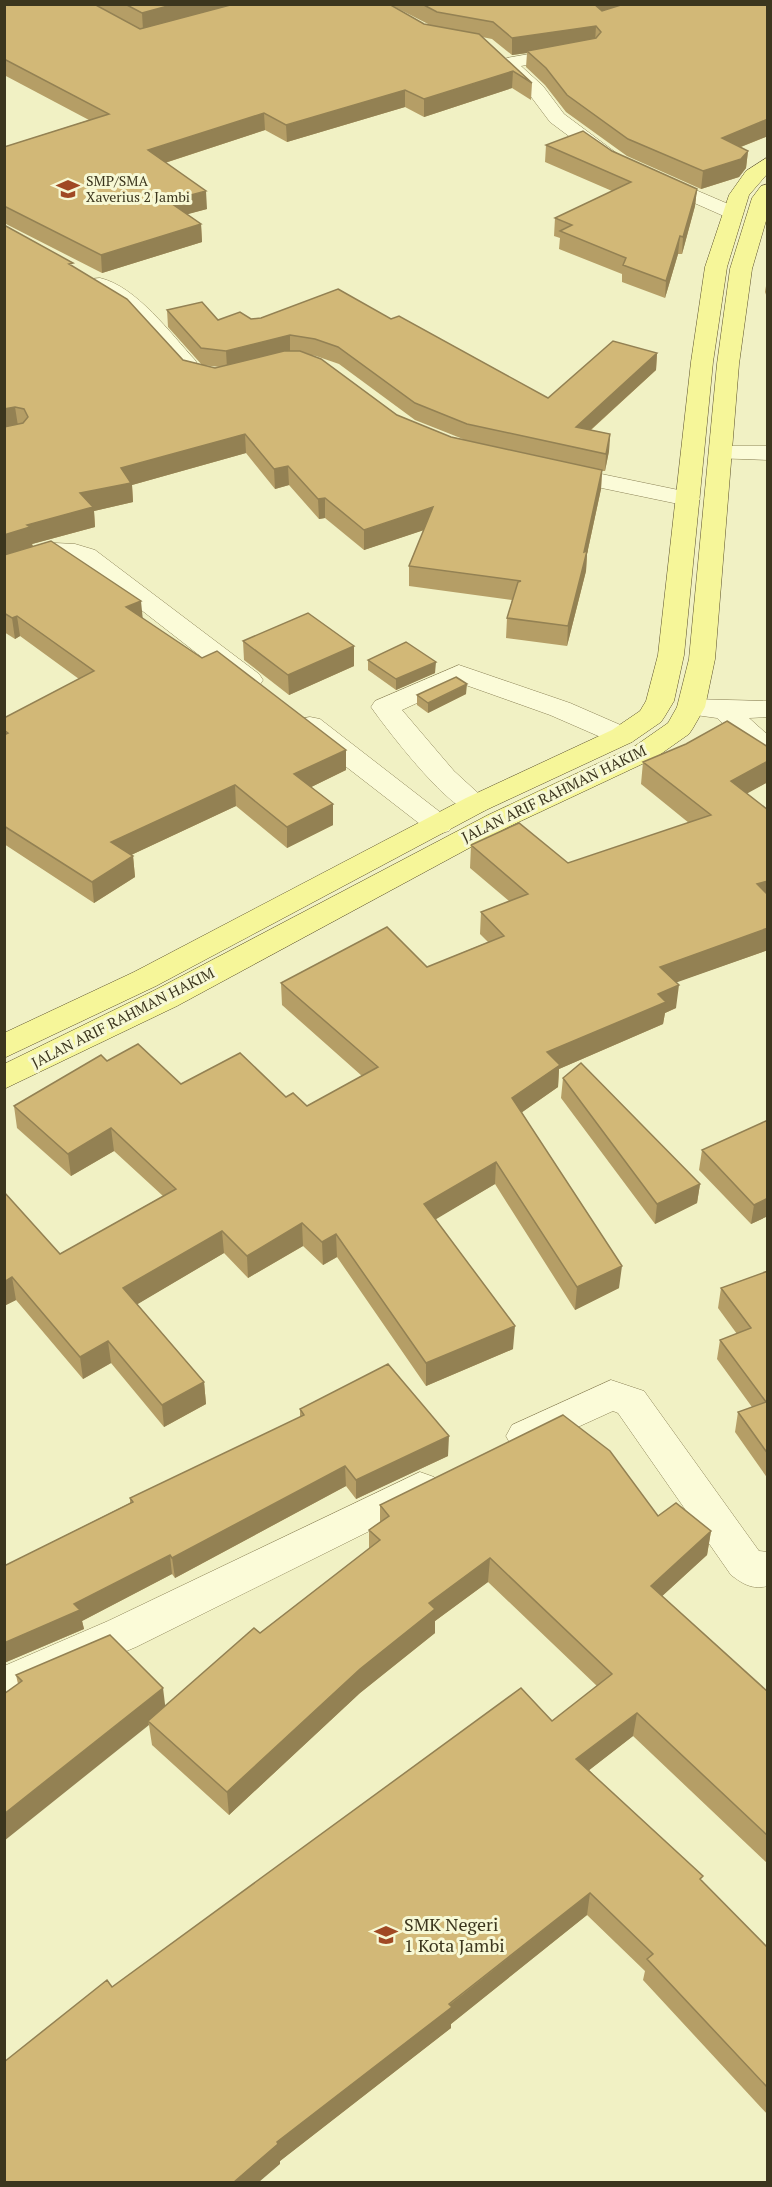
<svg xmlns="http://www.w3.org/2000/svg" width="772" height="2187" font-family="'PT Serif',serif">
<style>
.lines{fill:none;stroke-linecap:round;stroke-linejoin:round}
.minor-casing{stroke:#8d8459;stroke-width:1}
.major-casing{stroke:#5b502d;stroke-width:1}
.minor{fill:#fbfbd8;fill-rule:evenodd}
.major{fill:#f6f699;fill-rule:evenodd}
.wall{fill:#b59e66;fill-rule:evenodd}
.shaded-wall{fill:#938153}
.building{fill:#d2b877;stroke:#938153;stroke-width:1.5}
.labels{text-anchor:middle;stroke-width:6;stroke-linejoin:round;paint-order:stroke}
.far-poi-label{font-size:14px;fill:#3c361e;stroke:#f7f8d4;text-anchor:start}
.street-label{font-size:15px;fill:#3c361e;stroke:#f7f8d4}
.near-poi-label{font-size:18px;fill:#3c361e;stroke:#f7f8d4;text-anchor:start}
</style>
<rect width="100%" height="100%" fill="#f1f1c4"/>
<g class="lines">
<!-- minor casing -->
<g class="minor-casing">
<path id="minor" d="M569 47 578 52 575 56 521 66 543 86 564 114 619 155 622 159 619 163H605L550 122 529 94 498 63 507 58Z
M656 173 740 209 743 213 740 217H726L649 183 646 179 649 175Z
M100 278C136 286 171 334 195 360L198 365 195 370H179L130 316 92 289 89 284 92 279Z
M721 446H768V460L713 458 709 453 713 448Z
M558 465 688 492 697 494 700 499 697 504 688 506 549 477 546 472 549 467Z
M55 543 75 544 95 550 259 674 263 680 259 686 249 688 239 686 77 560C51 551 29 568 4 575V558Z
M459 665 570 703 632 730 636 736 632 742 622 744 612 742 550 715 460 683 402 710 454 771 490 804 486 810C480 812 475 813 468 811 442 801 388 731 371 707L375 701Z
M691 699 768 701V717L749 718 768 735V759L758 757 717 718 681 713 677 707 681 701Z
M310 717 320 719 449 819 454 825 449 831 439 834 429 831 300 731 296 725 300 719Z
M611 1380 644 1391 759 1551 768 1552V1586C752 1590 743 1584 731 1575L618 1413 613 1411 525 1451 512 1447 506 1436 512 1425Z
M420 1472 434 1477 439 1488 434 1499 136 1647 4 1703V1666L108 1621Z"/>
</g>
<!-- major casing -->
<g class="major-casing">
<path id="major" d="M768 157V173L749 195 727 267 713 362 684 655 674 701 665 716 661 722 632 742 486 810 156 986 4 1058V1033L134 972 466 798 612 730 640 711 646 701 658 655 691 362 705 267 729 195 746 171Z
M768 184V214L752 269 739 364 715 659 705 707 693 728 689 734 655 758 508 827 177 1006 4 1089V1064L155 990 488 815 635 746 668 723 677 707 689 659 717 364 730 269 752 198 761 186Z"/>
</g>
<!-- minor -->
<use href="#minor" class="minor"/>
<!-- major -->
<use href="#major" class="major"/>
</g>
<!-- wall -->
<path class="wall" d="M4 4H389L424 24 430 25 389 4H768V136L741 147 748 151 746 168 739 177 701 189 627 156 566 112 545 85 526 67 527 53 512 55 492 39 482 37 532 83 531 100 512 88 424 117 405 107 287 142 265 130 165 163 207 209 187 214 201 224 202 242 102 273 4 223V147L89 120 4 75Z
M546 145 612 151 697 189 695 206 682 254H678L665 298 622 282V274L559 249 560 238 554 236 555 218 612 191 545 162Z
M4 225 73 267 183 360 202 365 168 327 167 310 218 320 251 319H391L548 398 657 353 656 370 591 430 610 434 609 451 605 471H602L601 489 587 554 586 571 567 646 506 638 507 618 512 600 409 586V566L424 530 364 550 325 518 319 519 289 485 275 489 246 453 132 485 133 502 94 511 95 527 32 544 33 546 142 618 346 770 311 787 333 804V825L287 848 236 806 131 855 133 856 135 877 94 903 4 844V718L79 679 20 636 15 639 4 632ZM310 355 316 356 339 364 415 420 463 439 451 437 397 415ZM202 365 220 367 215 368Z
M768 274V300L765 292Z
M243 641 354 646V666L289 695 244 660Z
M368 660 435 673 396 690 368 670Z
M466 694 428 713 417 705V695Z
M768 747V782L746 793 768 810V950L676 982V1008L665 1013 663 1024 559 1069 558 1087 522 1112 619 1288 575 1310 495 1184 435 1219 513 1349 426 1386 337 1257 323 1265 303 1246 248 1278 224 1253 137 1304 204 1382 206 1404 164 1427 111 1363 83 1379 16 1300 4 1306V1192L60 1254 163 1196 114 1151 71 1176 17 1128 14 1106 107 1061 181 1084 286 1097 307 1106 362 1076 282 1005 281 983 427 967 488 942 480 934 481 912 509 901 470 868 471 845 568 863 689 823 641 784 643 762Z
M563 1078 700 1184 697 1203 655 1224 561 1098Z
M702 1150 768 1216 751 1224 699 1170Z
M768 1271V1479L735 1432 738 1412 752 1407 717 1359 720 1340 737 1334 718 1308 721 1288Z
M300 1409 448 1456 356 1499 346 1486 175 1578 172 1574 82 1621 84 1629 4 1663V1566L130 1503V1498L300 1417Z
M380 1505 658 1516 711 1531 707 1555 662 1596 768 1692V1864L633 1736 589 1770 702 1882 768 1948V2115L643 1980 645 1971 587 1915 451 2024V2028L280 2161V2164L112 1987 552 1721 597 1686 488 1582 435 1621V1633L360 1693 229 1815 152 1745 149 1725 18 1684 16 1675 165 1706 369 1549V1530L380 1522Z"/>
<!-- shaded-wall -->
<path class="shaded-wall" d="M175 4H237L143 30 142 13Z
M592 4H623L595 15Z
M596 26 595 43 527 51V53L512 55V38Z
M513 71 512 88 424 117V99Z
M405 90V107L287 142 286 125Z
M264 113 265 130 149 168 148 150Z
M768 119V136L720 155 722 138Z
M748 151 746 168 739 177 701 189 703 171Z
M697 189 695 206 682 254 683 237Z
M206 191 207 209 170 219 168 201Z
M201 224 202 242 102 273 101 255Z
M680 236 678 254 665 298 666 281Z
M290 335V352L227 368 226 351Z
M657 353 656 370 575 444 576 427Z
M15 407 18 426 4 429V409Z
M245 434 246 453 132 485 133 502 94 511 95 527 32 544 33 547 4 556V535L27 525 121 468Z
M610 434 609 451 605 471 606 454Z
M288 466 289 485 275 489 274 469Z
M602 470 601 489 587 554 586 571 567 646 568 626Z
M325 498V518L319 519 318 499Z
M433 507V527L364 550V530Z
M141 601 143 621 126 607Z
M17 616 20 636 15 639 12 618Z
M354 646V666L289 695 288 675Z
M436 662 435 673 396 690V679Z
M467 684 466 694 428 713V703Z
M346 750V770L295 795 294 774Z
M768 761V782L728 804 731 781Z
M235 785 236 806 114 863 111 842Z
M333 804V825L287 848V827Z
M133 856 135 877 94 903 92 882Z
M768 881V902L757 884Z
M768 928V950L658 989 660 967Z
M679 985 676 1008 665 1013 663 1024 559 1069 558 1087 511 1120 512 1098 547 1052 658 994Z
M111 1128 114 1151 71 1176 68 1154Z
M496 1162 495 1184 423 1227 424 1204Z
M700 1184 697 1203 655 1224 657 1204Z
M768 1198V1216L751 1224 754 1205Z
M302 1223 303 1246 248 1278 247 1256Z
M222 1231 224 1253 126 1311 123 1288Z
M336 1234 337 1257 323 1265 322 1242Z
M622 1266 619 1288 575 1310 577 1287Z
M12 1277 16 1300 4 1306V1282Z
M515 1326 513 1349 426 1386V1363Z
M108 1341 111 1363 83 1379 80 1357Z
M204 1382 206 1404 164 1427 162 1405Z
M449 1436 448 1456 356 1499V1480Z
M345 1466 346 1486 175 1578 172 1558Z
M711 1531 707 1555 647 1610 651 1586Z
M170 1555 172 1574 82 1621 84 1629 4 1663V1643L74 1604Z
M490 1558 488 1582 435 1621V1633L360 1693 229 1815 227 1792 429 1603Z
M163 1688 166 1712 148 1721 149 1725 4 1841V1814Z
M637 1713 633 1736 574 1782 576 1759Z
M590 1893 587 1915 451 2024V2028L280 2161V2164L259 2182H234L277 2142Z"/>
<!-- building -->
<path class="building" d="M4 4H94L140 29 234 4H389L424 24 479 34 532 83 513 71 424 99 405 90 286 125 264 113 148 150 206 191 168 201 201 224 101 255 4 206V147L109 114 4 59Z
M125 4H175L142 13Z
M422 4H594L602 11 624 4H768V119L722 138 748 151 741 159 703 171 628 139 567 95 546 68 527 51 596 38 601 32 596 26 512 38 493 22 437 12Z
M583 131 612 151 697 189 683 237 680 236 666 281 623 265 626 258 560 231 572 225 555 218 631 182 546 145Z
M4 225 73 263 69 264 127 299 183 360 215 368 284 351H300L321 359 397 415 451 437 602 470 584 552 587 551 568 626 507 618 518 582 521 581 409 566 433 507 364 530 325 498 318 499 288 466 274 469 245 434 121 468 131 483 80 493 93 507 27 525 30 527 4 535V427L23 423 28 417 24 409 15 407 4 409Z
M338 289 391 319 399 316 548 398 613 341 657 353 576 427 610 434 606 454 467 424 415 403 338 347 315 339 290 335 226 351 201 348 167 310 202 302 218 320 240 312 251 319 261 318Z
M51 541 141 601 126 607 202 658 217 651 346 750 294 774 333 804 287 827 235 785 111 842 133 856 92 882 4 826V735L8 733 4 730V718L94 671 17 616 12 618 4 613V555Z
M308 613 354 646 288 675 243 641Z
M406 642 436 662 396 679 368 660Z
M456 677 467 684 428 703 417 695Z
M727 721 768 747V761L731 781 768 810V881L757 884 768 895V928L660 967 679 985 658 994 666 1002 547 1052 560 1065 512 1098 622 1266 577 1287 496 1162 424 1204 515 1326 426 1363 336 1234 322 1242 302 1223 247 1256 222 1231 123 1288 204 1382 162 1405 108 1341 80 1357 12 1277 4 1282V1192L60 1254 176 1189 111 1128 68 1154 14 1106 101 1055 107 1061 138 1044 181 1084 240 1053 286 1097 293 1093 307 1106 378 1067 281 983 387 927 427 967 504 936 481 912 528 894 471 845 519 823 568 863 711 815 643 762 686 744Z
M581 1063 700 1184 657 1204 563 1078Z
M768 1120V1198L754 1205 702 1150Z
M768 1271V1454L738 1412 766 1402 720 1340 751 1328 721 1288Z
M388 1364 449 1436 356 1480 345 1466 172 1558 170 1555 74 1604 80 1610 4 1643V1566L133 1502 130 1498 304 1415 300 1409Z
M563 1415 610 1451 658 1516 676 1503 711 1531 651 1586 768 1692V1836L637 1713 576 1759 703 1876 700 1879 768 1948V2088L647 1959 653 1954 590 1893 449 2004 452 2007 277 2142 278 2144 234 2182H4V2062L107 1980 112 1987 521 1688 552 1721 612 1674 490 1558 429 1603 435 1609 360 1669 227 1792 148 1721 254 1628 260 1633 380 1540 369 1530 389 1516 380 1505Z
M110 1635 163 1688 4 1814V1694L22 1681 16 1675Z"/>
<!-- icons -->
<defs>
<g id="school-bare" transform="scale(1.8)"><path d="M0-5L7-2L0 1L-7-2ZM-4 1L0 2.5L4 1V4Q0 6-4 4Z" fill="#a04924" stroke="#f7f8d4" stroke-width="2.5" paint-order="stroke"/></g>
</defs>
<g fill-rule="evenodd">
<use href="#school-bare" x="68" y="189"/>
<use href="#school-bare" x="386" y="1935"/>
</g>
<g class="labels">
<!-- far-poi labels -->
<g class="far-poi-label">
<text x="86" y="186">SMP/SMA<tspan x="86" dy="16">Xaverius 2 Jambi</tspan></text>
</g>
<!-- street labels -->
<g class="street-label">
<text transform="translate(554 794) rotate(-26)" y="5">JALAN ARIF RAHMAN HAKIM</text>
<text transform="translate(123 1018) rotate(-27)" y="5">JALAN ARIF RAHMAN HAKIM</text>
</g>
<!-- near-poi labels -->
<g class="near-poi-label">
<text x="404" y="1931">SMK Negeri<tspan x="404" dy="21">1 Kota Jambi</tspan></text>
</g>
</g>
<!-- border -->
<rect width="772" height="2187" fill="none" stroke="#3c361e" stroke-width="12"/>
</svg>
